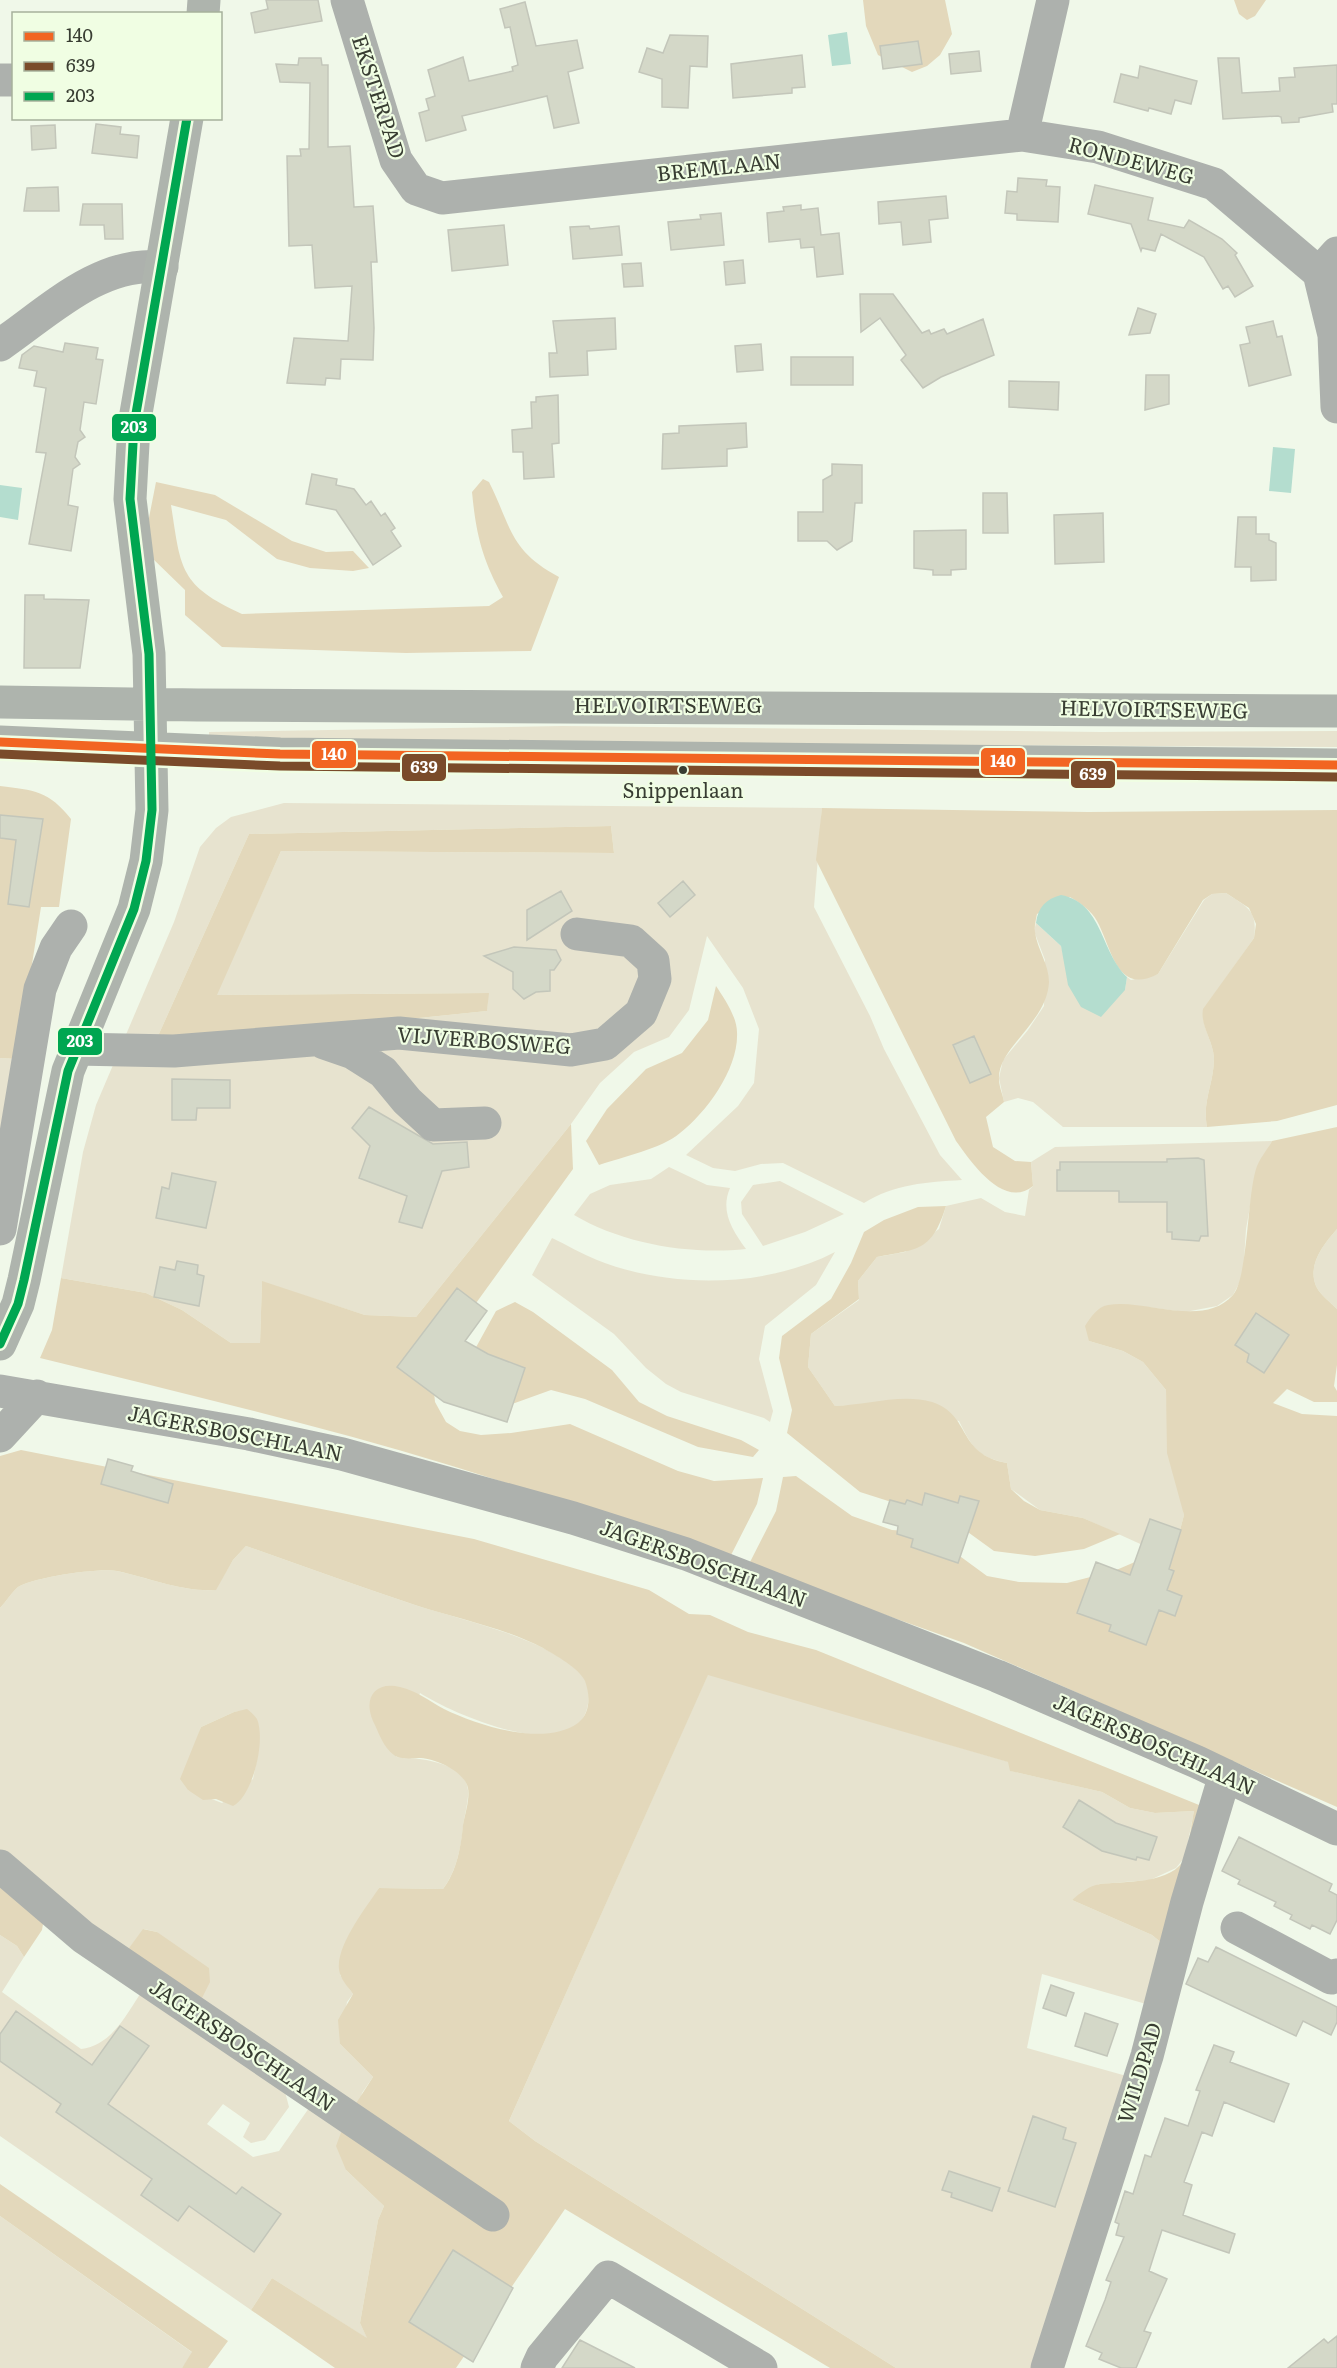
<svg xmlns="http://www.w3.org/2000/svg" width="1337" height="2368" font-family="Literata,serif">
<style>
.green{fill:#e7e3cf;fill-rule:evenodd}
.forest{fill:#e3d8bb}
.water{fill:#b4ddcf}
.building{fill:#d4d8c8;stroke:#c3c6ba;stroke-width:1.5}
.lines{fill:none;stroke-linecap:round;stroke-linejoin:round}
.minor{stroke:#adb1ad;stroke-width:33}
.major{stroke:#aeb4ad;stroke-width:33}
.bus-1-casing{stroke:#f0fee3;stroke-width:14}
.bus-2-casing{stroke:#f0fee3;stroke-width:14}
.bus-3-casing{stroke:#f0fee3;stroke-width:14}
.bus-1{stroke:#f26522;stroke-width:9}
.bus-2{stroke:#7a4b2a;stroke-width:9}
.bus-3{stroke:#00a651;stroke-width:9}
.bus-dot{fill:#383d32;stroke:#f0fee3;stroke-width:2}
.labels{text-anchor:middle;stroke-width:4.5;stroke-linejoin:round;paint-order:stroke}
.bus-label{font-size:20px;fill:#383d32;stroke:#f0fee3}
.street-label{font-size:21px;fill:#383d32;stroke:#f0fee3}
.line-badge{stroke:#f0fee3;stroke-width:2}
.badge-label{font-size:16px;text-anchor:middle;font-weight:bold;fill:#fff}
</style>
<rect width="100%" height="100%" fill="#f0f8e9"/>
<!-- green -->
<path class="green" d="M562 726 1100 732 1337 731V747L209 741V732Z
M284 803 822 808 814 907 870 1016 884 1049 940 1155 962 1180C927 1182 894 1184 864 1203L783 1163 761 1164 735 1171 713 1168 686 1155 738 1106 754 1083 759 1029 743 988 707 936 689 1010 669 1037 634 1052 600 1083 571 1124 416 1317 365 1315 262 1282 260 1343H231L182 1310 146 1293 61 1278 83 1152 96 1105 174 922 200 847 216 828 231 817ZM611 826 614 853 281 851 216 995 488 993 487 1011 273 1033 158 1036 249 834Z
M1226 893C1247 907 1258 910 1254 938L1204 1009C1200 1026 1213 1040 1214 1058 1214 1084 1202 1100 1207 1127H1063L1033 1102 1018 1098 1004 1102 999 1078 1003 1060 1028 1030 1044 1006 1045 960 1034 931 1036 923 1061 946 1065 962 1125 990 1127 977 1131 980 1158 974 1204 900 1212 894Z
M0 1058 17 1059 0 1152Z
M1272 1141 1257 1168 1246 1229 1243 1276 1233 1295 1217 1306 1185 1312 1139 1306 1089 1341 1123 1351 1143 1362 1166 1390 1168 1421 1184 1515 1175 1549 1158 1552 1083 1518 1040 1510 1011 1489 1007 1463C977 1457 972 1447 959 1421L865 1405 835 1406 808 1367 811 1334 859 1300 858 1281 877 1257 905 1252 939 1229 946 1206 981 1198 1005 1212 1025 1216 1029 1190 1033 1186 1031 1162 1055 1147Z
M669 1167 707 1185 730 1188C720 1211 732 1230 746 1249 690 1255 623 1244 574 1215L590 1194 610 1185 651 1179Z
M780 1181 844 1214 805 1232 763 1246 742 1214 741 1202 753 1185Z
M1337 1229V1309C1331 1303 1321 1295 1317 1288 1306 1266 1323 1245 1337 1229Z
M552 1238C567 1245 582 1254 597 1260 670 1289 766 1288 835 1252L816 1285 765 1326 759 1359 773 1411 770 1422 764 1418 681 1392 666 1384 646 1368 614 1334 532 1275Z
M246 1546C303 1566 360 1587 418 1606 465 1621 547 1638 581 1674 588 1681 590 1694 588 1704 577 1770 451 1713 420 1693L396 1757C417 1758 465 1761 468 1790 469 1801 464 1816 463 1827 461 1848 456 1872 443 1889L379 1888 340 1975 353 1994 347 2002 340 2044 373 2077 362 2093 346 2170 384 2206 378 2220 360 2323 368 2339 272 2278 251 2310 0 2136V1935L17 1946 24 1957 2 1992 81 2049C113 2045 127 2013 144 1988L284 2088 289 2107 265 2140 251 2143 243 2137 250 2123 223 2104 207 2124 253 2157 279 2151 309 2108 199 2004 157 1932 144 1929 126 1952 0 1852V1608C6 1602 11 1593 18 1587 30 1578 101 1567 117 1571 150 1578 181 1592 215 1590L233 1560ZM247 1710 259 1729 258 1754 253 1779 222 1803 188 1790 195 1745 201 1727 234 1712Z
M708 1674 1009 1762 1011 1771 1102 1792 1130 1808 1155 1813 1194 1811 1185 1857 1176 1868 1150 1880 1099 1884 1072 1900 1152 1935 1163 1944 1146 2004 1042 1974 1027 2048 1130 2077 1034 2368H896L535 2141 509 2121Z
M0 2216 193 2353 182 2368H0Z"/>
<!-- forest -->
<path class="forest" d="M863 0H945L952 34 940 55 927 66 912 72 878 55 866 26Z
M1234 0H1266L1255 16 1247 20 1239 14Z
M483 479 489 482C512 528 509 550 559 577L531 651 406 653 222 647 185 615V590L150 556 147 528 156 482 215 495 292 541 326 552 353 551 369 568 353 571 310 568 277 559 226 520 171 505C181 569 179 585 242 614L489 606 503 597C482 559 476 534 472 492Z
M0 786C34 790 49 791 71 819L59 907H41L17 1059 0 1058Z
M822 808 1088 812 1337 810V1105L1277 1121 1207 1127C1202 1100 1214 1084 1214 1058 1213 1040 1200 1026 1203 1009L1254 938 1256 924 1249 908 1226 893 1212 894 1203 900 1158 974C1116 996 1112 948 1097 921 1091 910 1080 903 1070 897L1037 914C1036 919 1034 927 1035 932 1037 949 1049 964 1049 982 1047 1023 997 1048 999 1079 999 1087 1003 1095 1004 1102L986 1117 993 1147 1015 1161 1031 1162 1033 1186C1004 1210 971 1162 956 1141L816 860Z
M611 826 614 853 281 851 217 995 489 993 487 1011 273 1033 158 1036 249 834Z
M716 986C724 998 737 1017 737 1032 739 1068 707 1112 680 1133 661 1149 622 1157 599 1165L586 1141 607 1109 646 1069 682 1053 708 1020Z
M571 1124 573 1169 458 1328 433 1382 435 1402 446 1422 460 1431 481 1435 511 1433 570 1424 678 1471 714 1481 763 1478 757 1504 729 1559C637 1526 543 1494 449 1465 314 1424 177 1392 40 1358L52 1330 61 1278 146 1293 182 1310 231 1343H260L262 1281 365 1315 416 1317Z
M1337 1127V1229C1323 1245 1306 1266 1317 1288 1321 1295 1331 1303 1337 1309V1365L1334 1386 1337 1391V1402H1314L1287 1389 1273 1403 1302 1414 1337 1416V1807L964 1643 748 1566 776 1511 783 1477 796 1476 852 1516 892 1530 906 1531 957 1554 987 1576 1019 1582 1067 1583 1114 1571 1158 1552 1175 1549 1184 1515 1167 1453 1166 1390 1143 1362 1123 1351 1089 1341 1085 1326C1091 1317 1097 1307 1108 1305 1144 1298 1203 1329 1233 1295 1248 1277 1247 1198 1256 1169 1259 1159 1267 1150 1272 1141Z
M946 1206C932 1251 919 1249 877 1257L858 1281 859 1299 811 1334 808 1367 835 1406C866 1405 902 1393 932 1402 972 1415 956 1454 1007 1463L1011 1489 1024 1501 1040 1510 1083 1518 1120 1534 1084 1549 1035 1556 994 1551 954 1522 860 1492 787 1433 792 1410 779 1358 782 1336 831 1299 851 1263 864 1232 884 1220 918 1207Z
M515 1302 533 1312 612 1370 639 1402 667 1416 741 1440 759 1450 753 1457 698 1447 585 1399 551 1390 501 1408 469 1360 496 1311Z
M21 1450 474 1539 649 1590 689 1614 710 1615 748 1632 816 1650 1204 1807 1163 1944 1152 1935 1072 1900C1080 1893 1089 1886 1100 1884 1122 1881 1174 1885 1185 1857 1188 1851 1192 1820 1194 1811L1155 1813 1130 1808 1102 1792 1010 1771 1008 1762 708 1675 509 2121 535 2141 896 2368H830L565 2209 456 2368H335L251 2310 272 2278 367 2338 360 2323 378 2220 384 2206 346 2170 336 2146 346 2119 373 2077 340 2044 338 2020 353 1994C349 1988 342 1981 340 1974 332 1950 366 1908 379 1888L443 1889C457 1871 461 1846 463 1825 465 1814 470 1799 468 1788 464 1771 436 1759 421 1758 413 1758 400 1760 394 1755 383 1747 379 1733 373 1721 363 1698 375 1681 400 1687 417 1691 429 1701 444 1709 479 1726 545 1747 578 1723 591 1713 590 1694 585 1681 579 1668 555 1655 543 1648 504 1628 459 1619 418 1606 360 1587 303 1566 246 1546L233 1560 216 1590C181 1592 150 1578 117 1571 101 1567 30 1578 18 1587 11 1593 6 1602 0 1608V1456Z
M247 1709C251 1712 255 1716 257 1719 266 1740 253 1796 233 1806L216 1799 203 1800 188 1790 180 1779 201 1727 234 1712Z
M0 1880 44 1918 42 1930 24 1957 17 1946 0 1935Z
M143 1929 157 1932 209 1968 210 1982 199 2004 126 1952Z
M0 2184 228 2341 208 2368H182L192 2352 0 2216Z"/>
<!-- water -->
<path class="water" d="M847 32 851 64 832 66 828 35Z
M1273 447 1295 449 1291 493 1269 491Z
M0 485 22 488 18 520 0 517Z
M1061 895C1103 903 1100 951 1127 977L1125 990 1101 1017 1081 1007 1068 985 1061 946 1036 923C1038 907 1046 899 1061 895Z"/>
<!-- building -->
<path class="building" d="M266 0H318L322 21 255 33 251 13 268 9Z
M525 2 536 46 577 40 583 68 568 72 579 123 554 128 547 96 462 116 466 130 426 141 419 113 429 110 426 99 435 96 428 70 463 57 469 81 513 71 512 67 518 65 510 27 505 28 500 9Z
M670 35 708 36 707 67 690 66 688 108 662 107V79L639 72 647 48 663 53Z
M918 41 922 64 883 69 880 46Z
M979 51 981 71 951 74 949 54Z
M802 55 805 87 792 88V93L733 98 731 64Z
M299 58H321L322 65H328V147L350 146 354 207 373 206 377 262H371L374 328 373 360 341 359 340 379 326 378 325 385 287 383 294 338 348 341 352 286 315 288 312 245 289 246 287 156H301L300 149H309L310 83 280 82 276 64 298 65Z
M1218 58H1239L1242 93 1280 91 1279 78 1295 77 1294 68 1337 65V104H1332L1333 112 1299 118V122L1282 123 1281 117 1278 116 1223 119Z
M1140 66 1197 81 1191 104 1175 100 1171 114 1149 108 1148 111 1114 102 1121 74 1138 78Z
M96 124 121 127 120 134 139 136 137 158 92 153Z
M55 125 56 148 32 150 31 126Z
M1018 178 1047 180 1046 186 1060 187 1058 222 1017 220V214L1005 213 1007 191 1017 192Z
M1095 185 1153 198 1148 220 1184 228 1189 220 1222 239 1237 253 1235 255 1253 286 1235 297 1228 286 1223 289 1204 257 1161 234 1155 251 1142 248 1141 251 1131 224 1088 214Z
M58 187 59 211H24L27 188Z
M946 196 948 218 929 220 931 242 903 245 901 222 879 224 878 202Z
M83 204H122L123 239H105L104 225H80Z
M801 205V210L818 208 821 235 839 233 843 274 817 277 814 247 801 248 800 239 769 242 767 213 784 211 783 207Z
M721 213 724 245 671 250 668 222 701 219 700 215Z
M504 225 508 265 452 271 448 230Z
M589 226 590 229 619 226 622 255 573 259 570 227Z
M743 260 745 283 726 285 724 262Z
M641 263 643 286 624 287 622 264Z
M860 294H893L922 333 929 330 931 334 944 329 947 334 983 319 994 355 941 377 923 388 901 360 906 355 880 318 861 332Z
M1138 308 1156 314 1150 333 1129 335Z
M615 318 616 349 587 351 588 375 550 377 549 353H557L553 321Z
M1273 321 1277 337 1282 336 1291 375 1249 386 1240 345 1250 343 1246 327Z
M65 343 98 348 96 359 103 360 96 404 84 402 80 430 85 437 78 442 75 457 80 464 73 469 68 505 78 507 71 551 29 544 46 453 36 452 46 388 34 386 37 371 19 368 22 355 34 346 63 352Z
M761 344 763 370 737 372 735 346Z
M791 357H853V385H791Z
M1146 375H1169V404L1145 410Z
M1009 381 1059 382 1058 410 1009 407Z
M558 395 559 443 552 444 554 477 524 479 523 452H513L512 430 532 428 531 402H536V397Z
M746 423 747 447 727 449V466L662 469 663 434 679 433V426Z
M832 464 862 465V503H855L852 541 837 550 827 541H798V512H823V480L832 475Z
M312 474 337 479 336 485 354 489 366 505 371 501 381 516 385 513 395 528 391 531 401 546 373 565 336 510 306 504Z
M983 493H1007L1008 533H983Z
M1103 513 1104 562 1055 564 1054 515Z
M1238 517H1256V534H1269V540L1276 543V580L1251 581V567H1235Z
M966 530V569L951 570V575H933V570L914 568V531Z
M25 595H44V599L89 600 80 668H24Z
M0 815 43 819 29 907 8 904 16 840 0 838Z
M683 881 695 895 670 917 658 903Z
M561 891 572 911 527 940V910Z
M514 947 556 950 561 960 554 970H550V991L536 992 524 999 513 989V972L484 956Z
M974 1036 991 1074 970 1083 953 1045Z
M172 1079 230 1080V1108H197L196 1120H172Z
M369 1107 433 1144 467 1142 469 1167 442 1171 422 1228 399 1222 407 1196 359 1178 370 1146 352 1128Z
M1198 1158 1204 1160 1208 1236H1201L1199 1241 1172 1239V1232H1167V1202H1119V1191H1057V1170H1060V1162H1167V1159Z
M172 1173 216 1182 206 1228 156 1218 162 1187 169 1189Z
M177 1261 198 1265 197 1274 204 1276 199 1306 154 1297 160 1267 175 1270Z
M457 1288 487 1311 465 1341 488 1354 525 1368 507 1422 444 1402 397 1367Z
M1256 1313 1289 1335 1264 1373 1247 1362 1249 1354 1235 1345Z
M108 1459 133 1466 131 1471 173 1484 168 1503 101 1484Z
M925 1493 958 1503 960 1496 979 1501 958 1563 911 1547 913 1539 897 1534 898 1526 883 1522 890 1500 905 1504 907 1500 922 1505Z
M1150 1519 1181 1530 1169 1569 1174 1571 1167 1590 1182 1596 1175 1616 1159 1610 1146 1645 1109 1631 1111 1625 1077 1613 1096 1562 1130 1575Z
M1079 1800 1116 1823 1157 1837 1149 1860 1137 1857 1136 1860 1102 1851 1063 1827Z
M1239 1837 1332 1884 1329 1891 1337 1895V1920L1330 1934 1312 1925 1310 1929 1290 1919 1292 1915 1274 1906 1276 1902 1238 1884 1240 1880 1222 1871Z
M1216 1947 1337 2007V2022L1331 2035 1303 2021 1296 2036 1186 1984 1198 1958 1208 1962Z
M1051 1985 1074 1993 1066 2016 1043 2008Z
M16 2011 92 2065 120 2026 149 2046 108 2104 236 2194 242 2187 281 2214 254 2252 189 2206 178 2221 141 2195 152 2179 56 2112 61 2104 0 2061V2034Z
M1085 2013 1118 2024 1107 2056 1075 2046Z
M1214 2045 1234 2052 1230 2062 1289 2084 1274 2122 1224 2102 1212 2136 1202 2132 1184 2182 1192 2185 1183 2215 1235 2234 1229 2253 1162 2230 1149 2271 1167 2279 1144 2331 1151 2333 1136 2368H1121L1099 2359 1102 2353 1086 2346 1105 2300 1111 2282 1106 2280 1124 2237 1116 2235 1119 2224 1115 2222 1125 2191 1133 2194 1145 2155 1151 2157 1165 2118 1188 2126 1200 2091 1196 2090Z
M1033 2116 1066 2128 1063 2139 1076 2143 1055 2207 1008 2191Z
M949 2171 1000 2188 992 2211 951 2197 952 2193 942 2190Z
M453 2250 513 2288 473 2362 409 2322Z
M1337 2336V2368H1288L1324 2339 1328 2343Z
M580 2340 635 2368H562Z"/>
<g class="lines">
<!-- minor -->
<path class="minor" d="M347 0 396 160 416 189 442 198 1022 135
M1053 0 1022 135 1098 147 1214 184 1319 273 1337 253
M0 80H14
M1319 273 1334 335 1337 407
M0 345C47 313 100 260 162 267
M324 1043 353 1053 383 1072 407 1101 433 1125 485 1123
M75 1049 174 1051 399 1033 571 1050 605 1044 641 1013 655 979 653 961 631 941 577 934
M0 1229 40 989 56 948 71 926
M0 1391 249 1434 342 1454 573 1518 686 1554 997 1676 1197 1762 1337 1829
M0 1436 37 1396
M0 1866 83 1937 493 2215
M1237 1928 1331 1978 1337 1975
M537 2368 542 2357 608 2277 761 2368
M1047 2368 1147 2056 1187 1902 1225 1775"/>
<!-- major -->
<path class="major" d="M203 14 204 0
M0 702 198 705 1337 711
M0 742 280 754 1337 765
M0 1344 18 1304 24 1280 68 1071 134 909 146 861 152 810 149 654 130 499 134 425 187 118"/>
<!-- bus-1 casing -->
<g class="bus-1-casing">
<path id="bus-1" d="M0 742 280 754 1337 765"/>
</g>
<!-- bus-2 casing -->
<g class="bus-2-casing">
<path id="bus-2" d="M0 754 280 766 1337 777"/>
</g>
<!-- bus-3 casing -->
<g class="bus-3-casing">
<path id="bus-3" d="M0 1344 18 1304 24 1280 68 1071 134 909 146 861 152 810 149 654 130 499 134 425 187 118"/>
</g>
<!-- bus-1 -->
<use href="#bus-1" class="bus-1"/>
<!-- bus-2 -->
<use href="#bus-2" class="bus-2"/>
<!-- bus-3 -->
<use href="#bus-3" class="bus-3"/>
</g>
<!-- markers -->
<circle class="bus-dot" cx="683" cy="770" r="5"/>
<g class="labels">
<!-- bus labels -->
<g class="bus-label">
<text x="683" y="798">Snippenlaan</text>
</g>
<!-- street labels -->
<g class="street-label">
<text transform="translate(378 97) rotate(72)" y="7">EKSTERPAD</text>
<text transform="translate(1131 161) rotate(15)" y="7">RONDEWEG</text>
<text transform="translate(719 168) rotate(-6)" y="7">BREMLAAN</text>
<text x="668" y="713">HELVOIRTSEWEG</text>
<text transform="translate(1154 710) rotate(1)" y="7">HELVOIRTSEWEG</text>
<text transform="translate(484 1041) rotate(4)" y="7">VIJVERBOSWEG</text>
<text transform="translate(235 1434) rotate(11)" y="7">JAGERSBOSCHLAAN</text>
<text transform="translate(703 1564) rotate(20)" y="7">JAGERSBOSCHLAAN</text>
<text transform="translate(1154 1745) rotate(24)" y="7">JAGERSBOSCHLAAN</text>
<text transform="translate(242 2046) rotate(34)" y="7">JAGERSBOSCHLAAN</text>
<text transform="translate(1140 2073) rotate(-73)" y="7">WILDPAD</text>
</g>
</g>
<g class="line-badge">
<rect x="111" y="413" width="46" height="29" rx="6" fill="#00a651"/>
<rect x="311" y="740" width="46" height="29" rx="6" fill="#f26522"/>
<rect x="980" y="747" width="46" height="29" rx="6" fill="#f26522"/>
<rect x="401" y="753" width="46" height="29" rx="6" fill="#7a4b2a"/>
<rect x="1070" y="760" width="46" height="29" rx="6" fill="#7a4b2a"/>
<rect x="57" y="1027" width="46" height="29" rx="6" fill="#00a651"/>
</g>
<g class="badge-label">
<text x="134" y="433">203</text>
<text x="334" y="760">140</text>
<text x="1003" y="767">140</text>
<text x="424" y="773">639</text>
<text x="1093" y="780">639</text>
<text x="80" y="1047">203</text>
</g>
<!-- legend -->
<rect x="12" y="12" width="210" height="108" fill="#f0fee3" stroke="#a6b19c" stroke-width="1.5"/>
<rect x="24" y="32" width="30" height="9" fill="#f26522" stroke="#a6b19c" stroke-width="1.5"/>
<text x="66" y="42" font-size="18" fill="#383d32">140</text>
<rect x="24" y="62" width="30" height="9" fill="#7a4b2a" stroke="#a6b19c" stroke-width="1.5"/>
<text x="66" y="72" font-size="18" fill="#383d32">639</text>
<rect x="24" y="92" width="30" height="9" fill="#00a651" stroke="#a6b19c" stroke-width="1.5"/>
<text x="66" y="102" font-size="18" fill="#383d32">203</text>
</svg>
